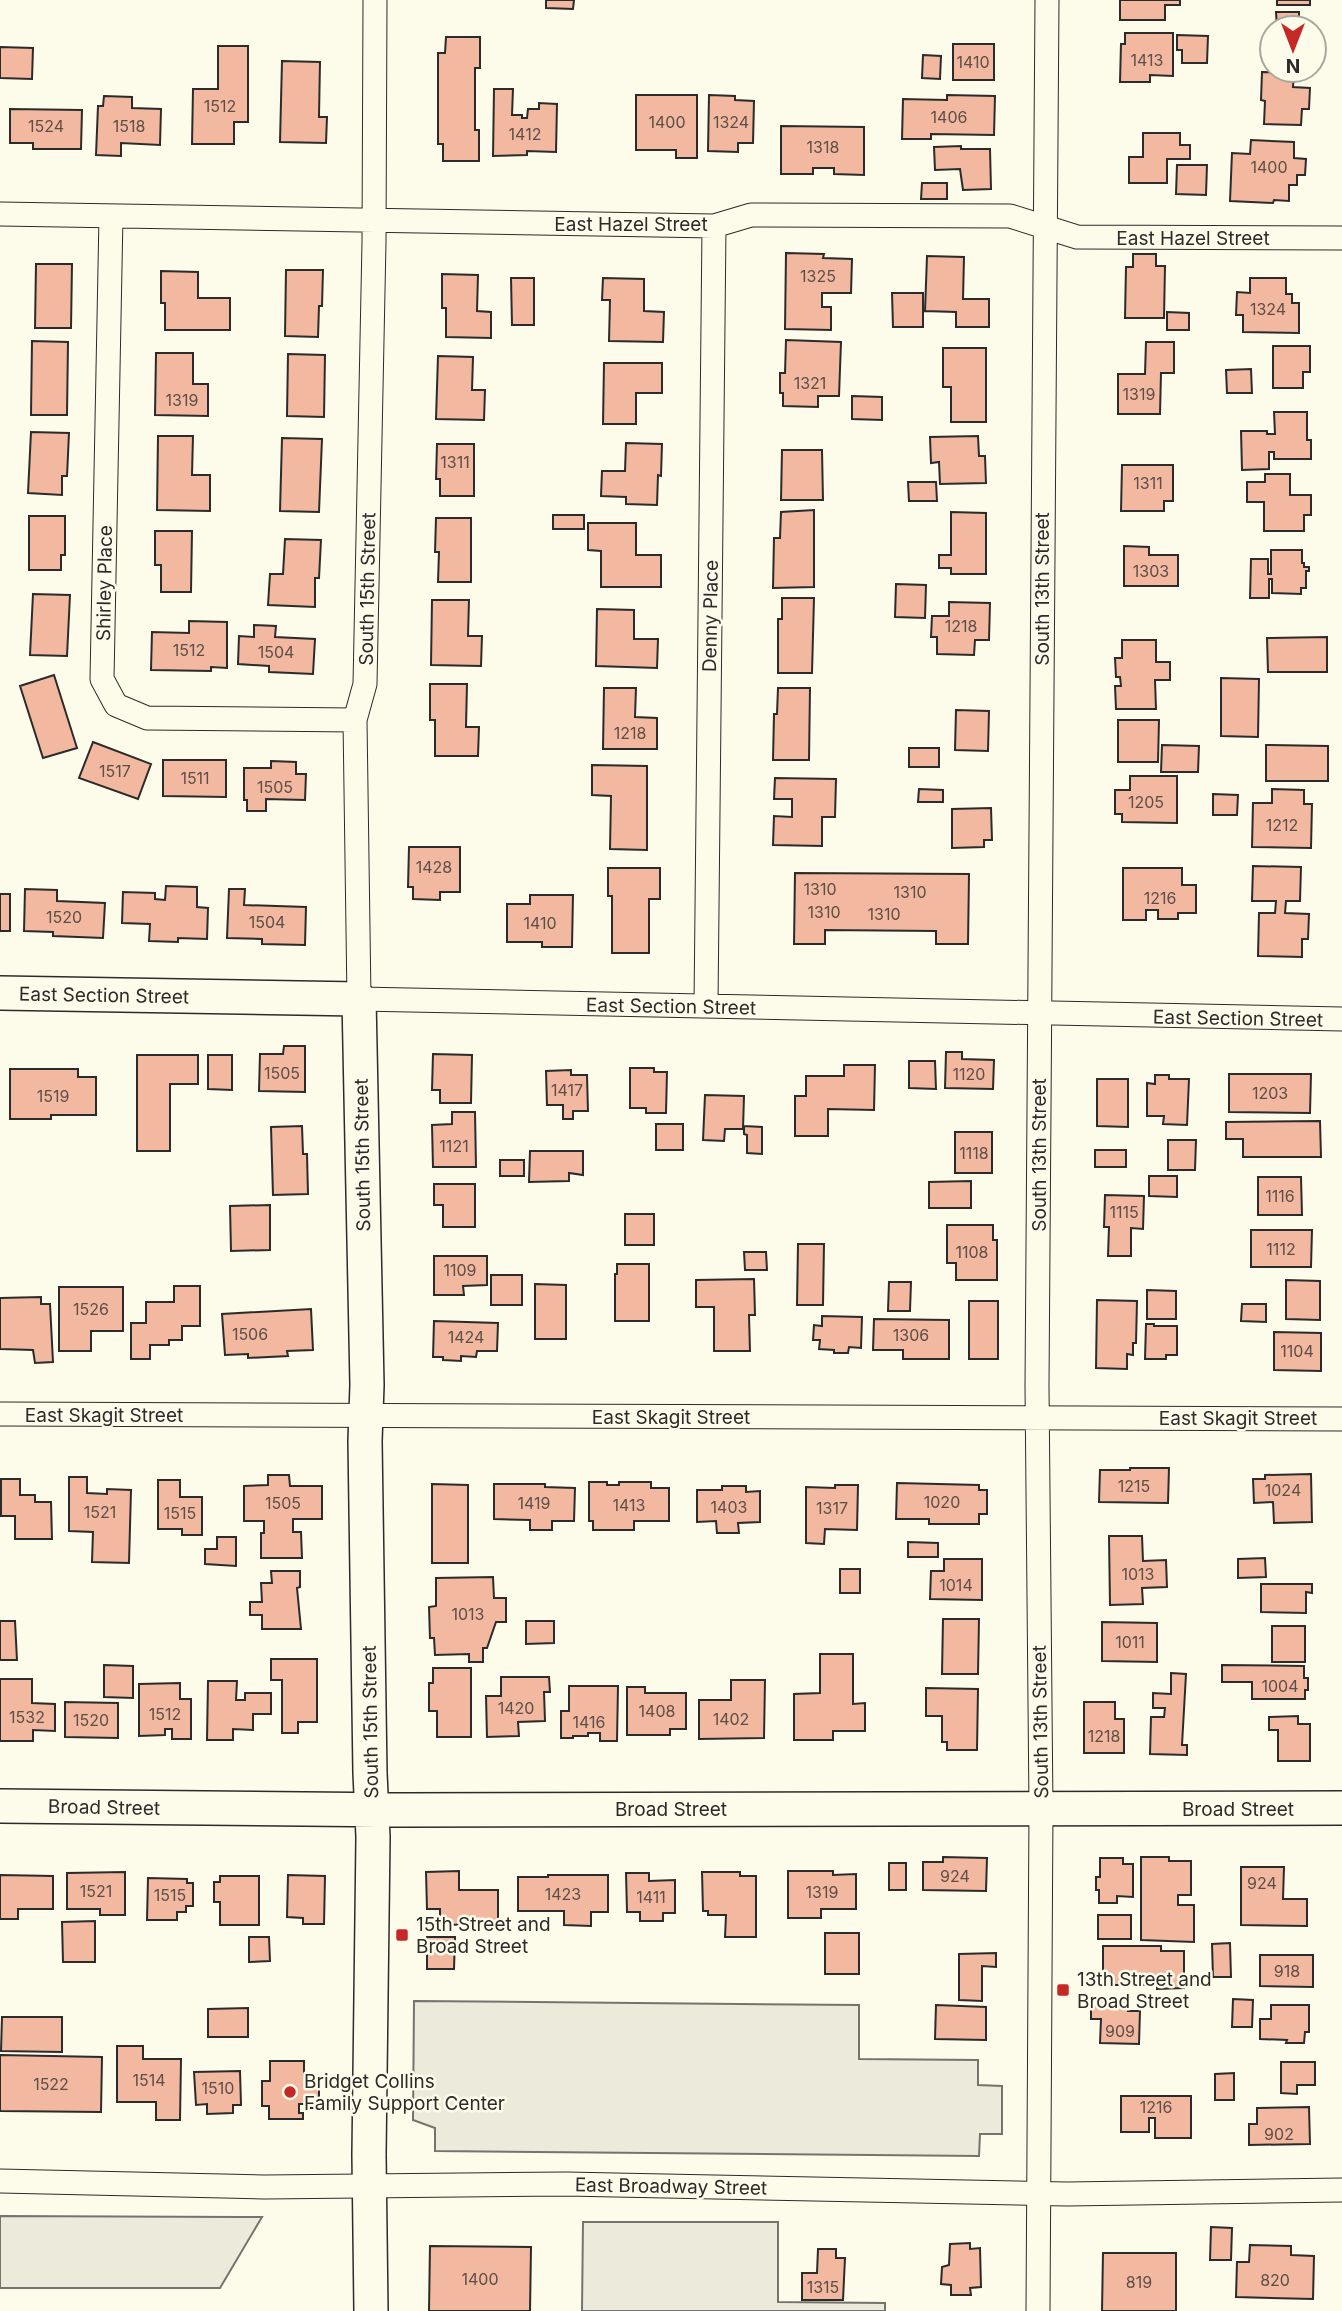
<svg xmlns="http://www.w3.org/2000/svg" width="1342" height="2311" font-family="Inter,sans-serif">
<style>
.parking{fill:#eceadb;stroke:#74746e;stroke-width:2}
.building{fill:#f2b8a0;stroke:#2b2b2b;stroke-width:2}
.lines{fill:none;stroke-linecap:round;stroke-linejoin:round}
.street-casing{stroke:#2b2b2b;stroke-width:25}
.secondary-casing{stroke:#2b2b2b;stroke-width:36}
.street{stroke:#fdfbea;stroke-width:23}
.secondary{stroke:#fdfbea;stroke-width:33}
.poi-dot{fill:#c62828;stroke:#fdfbea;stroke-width:2.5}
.labels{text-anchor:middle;stroke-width:5;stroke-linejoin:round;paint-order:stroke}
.number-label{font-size:16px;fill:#5d4e48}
.street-label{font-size:19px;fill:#2b2b2b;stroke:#fdfbea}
.poi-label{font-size:19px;fill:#2b2b2b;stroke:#fdfbea;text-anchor:start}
</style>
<rect width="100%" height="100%" fill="#fdfbea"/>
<!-- parking -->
<path class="parking" d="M414 2001 859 2005V2059L978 2060V2085L1002 2086V2134H980L979 2156 435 2151V2128L413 2120Z
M0 2216 240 2217H262L220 2288H0Z
M583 2222H778V2302L885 2303V2311H582Z"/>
<!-- building -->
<path class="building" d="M546 0H574L573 9 546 8Z
M1120 0H1180V5H1165V20H1120Z
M1277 0H1310V5H1277Z
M1276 12H1299V28H1277Z
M1125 33H1173V76L1150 75V82H1120L1121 44H1125Z
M1177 35 1208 36 1207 63H1182V50H1177Z
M446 37H480V68H475V130H479V161H443V144H438V53H445Z
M953 44H994V80H953Z
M218 46H248V122H234V144H192L193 89H218Z
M0 47 33 48 32 79 0 78Z
M923 55 941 56 940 79 922 78Z
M282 61 320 62 319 117H327L326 143 280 142Z
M1262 72 1294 73 1293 87 1310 88 1309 109H1302L1301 125 1264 124 1265 101 1261 100Z
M494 89H513L512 115H522V118H527L528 109H539V103L557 104 556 152 527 151V155L493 156Z
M636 95H697V158H676V150H636Z
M709 95 735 96V100L754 101 753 143H738V152L708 151Z
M947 95 995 96 994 135 931 134V139H902L903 99 947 100Z
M104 96 132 97V108L161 109 160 145 121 143V156L96 155 98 106H103Z
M10 109 82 110 81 149H33V143H10Z
M781 126 864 127V175L834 174V168H813V174H781Z
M1143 133H1180V145H1190V159H1167V183H1129V157H1143Z
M1251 140 1294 142V158L1306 159 1305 175H1297V185H1289V201L1274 200 1273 203 1230 201 1232 153 1250 154Z
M961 146V149H990L991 189 963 190 960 169 935 170 934 147Z
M1177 165H1207L1206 195 1176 194Z
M922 183H947V199H921Z
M786 253 824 254 823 258 852 259 851 293H822V307H831V330L785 329Z
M1133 254H1156V266H1165L1164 318H1125L1126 267H1133Z
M927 256 964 257 963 299H989V327H956V312L925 311Z
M36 264H72L71 328H35Z
M286 270H323L322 306H319L318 337 285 336Z
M161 271 198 272V298H230V330H165V303H161Z
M442 274 478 275 477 311 491 312V338L446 337V308H442Z
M511 278H534V325H512Z
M603 278 644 279V311L664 312 663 342 609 341 610 300H602Z
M1250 278H1286V294H1292V303H1299V333L1243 332V315H1236L1237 292 1250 293Z
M892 293H923V327H893Z
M1167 312 1189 313V330H1167Z
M786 340 841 342 839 396H818V407L783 406V393H780V373H785Z
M32 341 68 342 67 415H31Z
M1146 342H1174V373H1161L1160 414H1118V374H1145Z
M1273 346H1310V372H1303V388H1273Z
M943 348H986V422H951V387H943Z
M156 353H193V384H208V416L155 415Z
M288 354 325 355 324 417 287 416Z
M438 356 473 357 472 390H485L484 420 436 419Z
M604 363H662V393H636V424H603Z
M1251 369 1252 393H1227L1226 370Z
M852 396 882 397V420L852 419Z
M1274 412H1307V440H1311V459H1274V452H1269V469L1242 470 1241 431H1267V434H1275Z
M31 432 69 433 67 476H62V495L28 493Z
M158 436H193L192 475H210V511L157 510Z
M978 436 979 456H985L986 483 940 484 939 462 931 463 930 437Z
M282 438 322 439 319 512 280 511Z
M626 443 662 444 661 476 658 475 657 505 626 504V497L601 496 602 471H625Z
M437 444H474V496H440V479H436Z
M782 450H822L823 500H781Z
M1122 465H1173V501H1164V511H1121Z
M1265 474H1290V495H1311V515H1304V531H1264V502H1247V482H1265Z
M908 482H936L937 501H909Z
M814 510V587L773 588 774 538H780L781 512Z
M951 512 986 513V574H951V568H939V555H951Z
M553 515H584V529H553Z
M29 516H65V555H61V570H29Z
M436 518H471V582H438L439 552H435Z
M588 523H636V555H661V587H601V551L588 550Z
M155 531H192L191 592H161V565H155Z
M285 539 321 540 319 578H315V607L268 605 270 574H283Z
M1124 546 1149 547V555H1178V586H1124Z
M1271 550H1302V563H1304V567H1309V571H1306V588H1301V594L1272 593V579H1269V598H1250L1251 559H1268V574H1271Z
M896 584 926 585 925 618 895 617Z
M33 594 70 595 67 656 30 655Z
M782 598H814L812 673H778V619H782Z
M432 600H469L468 636H482L481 666 431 665Z
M949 602 990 603 989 640H975L974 655 937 654V637H931L932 616H949Z
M597 609 634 610V639H658L657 668 596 666Z
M189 621 227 622V668L211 667V671L151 670 152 632 189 633Z
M254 625 276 626 275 637 315 639 313 674 269 672V666L238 664 239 636 254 637Z
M1327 637V672H1268L1267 638Z
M1122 640H1156V662H1170V680H1155L1156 709H1116L1115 686H1121L1120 677H1116L1115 658H1122Z
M54 675 77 748 43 758 20 686Z
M1221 678 1259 679 1258 737 1221 736Z
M430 684H467L466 727H479L478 756H435V720H430Z
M604 688H636L635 717 657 718V749H603Z
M778 688H810L809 760H773L774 714H777Z
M956 710 989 711 988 751 955 750Z
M1118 720H1159L1158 762H1118Z
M93 742 151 764 138 799 79 778Z
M1162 745 1199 746 1198 772H1161Z
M1266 745 1328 746V781H1266Z
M909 748H939V767H909Z
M163 760H226V797L163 796Z
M271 761 296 762V774H306L305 800 266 799V811H247V800H244V768H271Z
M592 765 647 766V850L610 849 611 796 592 795Z
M1130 776H1177V823L1122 822V814H1115V790H1130Z
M775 778 836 779 835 817H822V846L773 845 774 816 792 817V799H774Z
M919 789 943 790V802H918Z
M1272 789 1304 790V804H1312L1311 848 1252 847 1253 803H1272Z
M1213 794 1238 795 1237 815H1213Z
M991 808 992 840H984V847L952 848V809Z
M409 847H460V892H440V900L413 899V887H408Z
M1253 866 1301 867 1300 901H1286L1285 913 1309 914 1308 939H1302V957L1258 956 1259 913H1275L1276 901H1252Z
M608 868H660V899H649V953H612V896H608Z
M1123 868H1182V885H1196V913H1178V919H1158V910H1146V920H1123Z
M795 873 969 874 968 944H936V931L825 930V944H794Z
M166 886 197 887V907L208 908 207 939 178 938V942L149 941 150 924 122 923 123 892 155 893V899L165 900Z
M25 889 57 890V901L105 903 103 938 53 936V932L24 931Z
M229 889H245L244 905 306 907 305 945 262 944V939L227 938Z
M0 894H10V931H0Z
M530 895H573L572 947H542V942H507V904H530Z
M284 1046H305V1092L259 1091 260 1054H283Z
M946 1052H962V1059L994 1060 993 1089 945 1088Z
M433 1054 472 1055 471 1103H440V1090H432Z
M137 1055H198V1084H170V1151H137Z
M208 1055H232V1090L208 1089Z
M909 1061H935L936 1089 909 1088Z
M844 1065H875L874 1110 828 1109V1136H795V1096H806V1076H844Z
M630 1068H654V1072H667L666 1113H646V1108H630Z
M10 1069H78V1077H96V1115H51V1119H10Z
M571 1070V1075H587L588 1111H573V1119H563V1105H547L546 1071Z
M1229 1074H1311L1310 1113 1229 1112Z
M1155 1075H1169V1079H1189L1187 1125 1163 1124 1164 1116H1147V1083L1155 1084Z
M1097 1079H1128V1127L1097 1126Z
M705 1095 744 1096 743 1129H725L724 1141 703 1140Z
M452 1112H475L476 1167H433L432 1125 452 1124Z
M1320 1121 1321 1157H1243V1139H1226V1122Z
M656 1124H683V1150H656Z
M302 1126 303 1154H307L308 1194 273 1195 271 1127Z
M744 1126 762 1127V1154L747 1153V1135L744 1134Z
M955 1132H992V1173H955Z
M1168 1140H1196L1195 1170H1168Z
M1095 1150H1126V1167H1095Z
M530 1151H583V1175L569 1173V1181L529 1182Z
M500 1160H524V1176H500Z
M1149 1176H1177V1197L1149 1196Z
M1258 1177H1301L1302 1215H1258Z
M971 1181V1208H929V1182Z
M434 1184H475V1227H443V1205H434Z
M1105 1195 1144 1196 1143 1229 1131 1228V1256H1108L1109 1227H1104Z
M270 1205V1250L231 1251 230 1206Z
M625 1214H654V1245H625Z
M947 1225H993V1240H997V1280H956V1263H947Z
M1251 1230H1312L1311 1267H1251Z
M798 1244H824L823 1305H797Z
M744 1252H766L767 1270H745Z
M434 1256H487V1285L463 1286 464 1295H434Z
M617 1264H649V1321H615V1274H617Z
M491 1275H522V1305H491Z
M754 1279 755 1315H749L750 1351H714V1307H696V1280Z
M1286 1280 1320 1281V1320L1286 1319Z
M889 1282H911L910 1311H888Z
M535 1284 566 1285V1339H535Z
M174 1286H200V1326H182V1340H169V1345H150V1359H131V1323H146V1302H174Z
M59 1287H123V1331H91V1351H59Z
M1147 1290 1176 1291V1319H1147Z
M41 1297V1304H50L53 1362 35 1363 33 1350 0 1349V1298Z
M1097 1300 1137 1301 1136 1343H1133V1355L1127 1354V1369L1096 1368Z
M969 1301H998V1359H969Z
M1242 1304H1266V1322L1241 1321Z
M311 1309 313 1350 287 1351 288 1356 248 1358V1354L225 1355 222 1314Z
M822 1316 862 1317 861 1348 849 1347 848 1353H834V1350L819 1349 820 1340H813L814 1325 822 1326Z
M874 1319 949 1320V1359H903V1350H873Z
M434 1321 498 1323 497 1351H477L476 1357 461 1356V1361L443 1360V1357H433Z
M1146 1324H1154V1326H1177V1355H1166V1359H1145Z
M1274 1332 1321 1333V1371L1274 1370Z
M1130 1468H1169L1168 1503 1099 1502 1100 1470H1130Z
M1311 1474 1312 1522 1274 1523 1273 1502 1254 1503 1253 1479H1265V1475Z
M268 1475H289L290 1486H322V1519H293V1532H301L302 1558H261V1533H264V1521H244V1486L268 1485Z
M69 1477H87V1493L107 1494V1489L131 1490 129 1563 92 1562 93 1532 69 1531Z
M1 1479H20V1495H35V1502H51L52 1539H15V1516H1Z
M158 1480H180V1497H202V1535H182V1529H158Z
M589 1482H607V1485H619V1482H651V1488H669V1521H634V1530H593V1521H589Z
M897 1483 979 1485V1490H987V1514H979V1524H929V1519H896Z
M432 1484 468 1485V1563H432Z
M494 1484H545V1487L575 1488 574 1521H552V1530H530V1520L494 1519Z
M835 1485H858L857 1530 825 1529 824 1544 806 1543V1487L835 1488Z
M722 1486H746V1492L760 1491V1522L738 1523 739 1533H717L716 1521 697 1522V1490H722Z
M1109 1536H1142L1143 1561 1166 1560 1167 1587 1142 1588 1143 1604 1110 1605Z
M217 1537H236V1566L205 1564V1549H217Z
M908 1542 938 1543V1557H908Z
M1265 1558 1266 1577 1238 1578V1559Z
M944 1559H982V1600L930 1599 931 1571H944Z
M840 1569H860V1593H840Z
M271 1571H300V1587L297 1588 301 1629H262V1615H250V1602H262L261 1583H272Z
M493 1577 494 1598H506V1622H496L487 1648H483V1662H469V1654L435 1655 434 1638H430L429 1607 436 1606V1578Z
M1261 1584H1312V1593L1306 1592V1613L1261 1612Z
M943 1619H979L978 1674H942Z
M0 1621H15L17 1660H0Z
M526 1621H554V1643L526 1644Z
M1102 1622 1157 1623V1662L1102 1661Z
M1272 1626H1305V1662H1272Z
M820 1654H853V1704L865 1703V1731H833V1740H794V1694L820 1693Z
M271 1659H317V1722H298V1733H282V1680H271Z
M104 1665 133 1666V1698L104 1697Z
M1222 1665 1304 1666V1678H1308V1690H1305V1699H1252V1682H1222Z
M433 1668H471V1737H437V1711H429V1683H433Z
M1171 1673 1186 1674 1182 1745H1187V1755L1150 1754 1151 1717H1164L1165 1708H1153V1693L1171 1694Z
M501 1677H549L550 1692H544L545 1721 518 1722 519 1736 487 1737 486 1696H501Z
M0 1679H32V1703L55 1704V1731L33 1730V1741H0Z
M731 1680H765L764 1738 699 1739V1700H731Z
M208 1681H237L236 1700H245V1693H271V1714H253V1730L233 1729V1740H207Z
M180 1683V1699H191V1739H172V1729H165V1735L139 1736V1684Z
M569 1686H618L617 1741H600V1733H588V1736H573V1738H561V1711H569Z
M627 1687H645V1693H686V1729H670V1735H627Z
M926 1688 978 1689 977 1750H947V1742H942V1716H926Z
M65 1702 118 1703V1738L65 1737Z
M1084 1702H1115V1719H1124V1753H1084Z
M1298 1716V1724H1310V1761H1278V1730H1269V1717Z
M943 1857 987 1858 986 1891 923 1890V1862H943Z
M1141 1857H1169V1861H1191V1895H1178V1905H1194V1942L1141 1940Z
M1100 1858H1123V1864H1133V1897L1117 1896V1903H1099V1890H1096V1877H1100Z
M889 1863H906V1890H889Z
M1241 1867H1284L1283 1899H1307V1926L1241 1925Z
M459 1871V1890H498V1924L440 1925V1909H427L426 1872Z
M788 1871H833V1875L856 1874V1909H821V1918H788Z
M125 1872V1915H100V1909H67V1873Z
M702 1872H740V1876H756V1937H725L726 1915H708V1911H703Z
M626 1873H649V1881L675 1880V1913H663V1921H640V1912H627Z
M0 1875 53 1876V1909H18V1919H0Z
M288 1875 325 1876 324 1924H303V1918L287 1917Z
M548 1875H608V1912H591V1926L564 1925V1911H518V1877H548Z
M220 1876H259V1925H220V1902H214V1882H220Z
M148 1878 187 1879V1883H193V1906H186V1912H177V1920H147Z
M1098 1915H1131V1939H1098Z
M95 1921V1962H63L62 1922Z
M825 1933H859V1974H825Z
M249 1937H269L270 1961 249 1962Z
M427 1937H455L454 1969H427Z
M1230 1943 1231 1977H1213L1212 1944Z
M1103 1946H1161V1951H1184V1988L1157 1989V1985H1103Z
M996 1953V1967L982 1966V2001L959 2000V1954Z
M1260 1955H1313V1987L1260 1986Z
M1091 1999 1129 2000 1128 2011H1140L1139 2044 1100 2043 1101 2019H1091Z
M1233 1999 1253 2000 1252 2027H1232Z
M936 2005 986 2007V2040L935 2039Z
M1271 2005H1309V2032H1305L1304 2043H1286L1287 2040 1260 2039V2019H1271Z
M248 2008V2037H208V2009Z
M2 2017H62V2052L1 2051Z
M117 2046H143V2059H181L180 2120H156V2102H117Z
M0 2055 102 2057 101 2112 0 2111Z
M270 2061H304V2076H319V2108H308V2104H299V2113H303V2119H269V2106H262V2081H270Z
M1281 2062H1315V2085H1297V2094L1281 2093Z
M240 2071 241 2105H233V2113L207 2114V2104L196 2105 194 2072Z
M1234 2073V2100H1215V2074Z
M1121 2096H1191V2138H1155V2118H1149V2132H1121Z
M1309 2107 1310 2144 1249 2145V2124H1257V2108Z
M1211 2227 1232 2228 1231 2260H1210Z
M970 2243V2249L980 2248 981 2287 970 2288 971 2295H951V2285L941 2284 942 2267 949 2265 950 2244Z
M1250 2245 1291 2246V2255L1314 2256 1313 2299 1236 2297 1237 2262H1249Z
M430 2246 531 2247 530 2311H429Z
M818 2249H836V2258H845L843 2300H802V2273H817Z
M1103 2253H1176V2311H1102Z"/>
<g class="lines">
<!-- street casing -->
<g class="street-casing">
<path id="street" d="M375 0 374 242 365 684 355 720 359 999 1342 1019
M0 214 714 226 751 215 1010 216 1077 237 1342 238
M111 216 102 679 116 705 147 718 355 720
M706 1006 714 226
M0 1414 1342 1419
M0 2181 264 2187 566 2184 1067 2194 1342 2190
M1038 2311 1041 1809 1037 1386 1047 0"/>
</g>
<!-- secondary casing -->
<g class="secondary-casing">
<path id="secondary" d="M0 993 359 999 367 1385 365 1441 370 1773 373 1837 369 2155 371 2311
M0 1806 403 1810 1342 1808"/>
</g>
<!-- street -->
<use href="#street" class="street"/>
<!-- secondary -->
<use href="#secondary" class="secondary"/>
</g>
<!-- markers -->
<g class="poi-dot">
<rect x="395" y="1928" width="14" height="14" rx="3.5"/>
<rect x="1056" y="1983" width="14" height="14" rx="3.5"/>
<circle cx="290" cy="2092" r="7"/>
</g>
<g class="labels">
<!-- number labels -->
<g class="number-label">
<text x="1147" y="66">1413</text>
<text x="973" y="68">1410</text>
<text x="220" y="112">1512</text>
<text x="949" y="123">1406</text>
<text x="667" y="128">1400</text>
<text x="731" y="128">1324</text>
<text x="46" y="132">1524</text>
<text x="129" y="132">1518</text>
<text x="525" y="140">1412</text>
<text x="823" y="153">1318</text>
<text x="1269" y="173">1400</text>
<text x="818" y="282">1325</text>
<text x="1268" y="315">1324</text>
<text x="810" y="389">1321</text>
<text x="1139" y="400">1319</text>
<text x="182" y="406">1319</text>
<text x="455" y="468">1311</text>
<text x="1148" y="489">1311</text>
<text x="1151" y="577">1303</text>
<text x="961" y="632">1218</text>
<text x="189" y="656">1512</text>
<text x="276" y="658">1504</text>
<text x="630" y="739">1218</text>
<text x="115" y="777">1517</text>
<text x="195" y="784">1511</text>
<text x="275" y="793">1505</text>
<text x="1146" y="808">1205</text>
<text x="1282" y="831">1212</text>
<text x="434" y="873">1428</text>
<text x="820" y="895">1310</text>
<text x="910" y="898">1310</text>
<text x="1160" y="904">1216</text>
<text x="824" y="918">1310</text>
<text x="884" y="920">1310</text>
<text x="64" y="923">1520</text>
<text x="267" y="928">1504</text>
<text x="540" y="929">1410</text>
<text x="282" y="1079">1505</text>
<text x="969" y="1080">1120</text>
<text x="567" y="1096">1417</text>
<text x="1270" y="1099">1203</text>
<text x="53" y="1102">1519</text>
<text x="454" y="1152">1121</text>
<text x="974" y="1159">1118</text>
<text x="1280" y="1202">1116</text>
<text x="1124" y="1218">1115</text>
<text x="1281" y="1255">1112</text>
<text x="972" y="1258">1108</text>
<text x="460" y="1276">1109</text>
<text x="91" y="1315">1526</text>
<text x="250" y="1340">1506</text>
<text x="911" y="1341">1306</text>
<text x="466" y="1343">1424</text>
<text x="1297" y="1357">1104</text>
<text x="1134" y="1492">1215</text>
<text x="1283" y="1496">1024</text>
<text x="942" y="1508">1020</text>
<text x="283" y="1509">1505</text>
<text x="534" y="1509">1419</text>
<text x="629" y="1511">1413</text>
<text x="729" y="1513">1403</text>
<text x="832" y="1514">1317</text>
<text x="100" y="1518">1521</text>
<text x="180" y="1519">1515</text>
<text x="1138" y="1580">1013</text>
<text x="956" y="1591">1014</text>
<text x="468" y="1620">1013</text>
<text x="1130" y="1648">1011</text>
<text x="1280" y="1692">1004</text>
<text x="516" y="1714">1420</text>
<text x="657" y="1717">1408</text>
<text x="165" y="1720">1512</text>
<text x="27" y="1723">1532</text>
<text x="731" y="1725">1402</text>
<text x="91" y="1726">1520</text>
<text x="589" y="1728">1416</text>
<text x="1104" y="1742">1218</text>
<text x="955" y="1882">924</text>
<text x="1262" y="1889">924</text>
<text x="96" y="1897">1521</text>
<text x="822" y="1898">1319</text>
<text x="563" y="1900">1423</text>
<text x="170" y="1901">1515</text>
<text x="651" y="1903">1411</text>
<text x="1287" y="1977">918</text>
<text x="1120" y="2037">909</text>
<text x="149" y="2086">1514</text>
<text x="51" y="2090">1522</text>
<text x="218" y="2094">1510</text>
<text x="1156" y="2113">1216</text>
<text x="1279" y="2140">902</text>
<text x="480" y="2285">1400</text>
<text x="1275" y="2286">820</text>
<text x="1139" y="2288">819</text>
<text x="823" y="2293">1315</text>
</g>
<!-- street labels -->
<g class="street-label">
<text x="631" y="231">East Hazel Street</text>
<text x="1193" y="245">East Hazel Street</text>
<text transform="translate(104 583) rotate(-89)" y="7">Shirley Place</text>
<text transform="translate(367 589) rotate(-89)" y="7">South 15th Street</text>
<text transform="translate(1042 589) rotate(-90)" y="7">South 13th Street</text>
<text transform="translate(710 616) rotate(-89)" y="7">Denny Place</text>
<text transform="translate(104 995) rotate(1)" y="7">East Section Street</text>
<text transform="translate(671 1006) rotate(1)" y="7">East Section Street</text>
<text transform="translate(1238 1018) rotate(1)" y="7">East Section Street</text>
<text transform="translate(362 1155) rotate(-91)" y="7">South 15th Street</text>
<text transform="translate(1039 1155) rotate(-90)" y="7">South 13th Street</text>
<text x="104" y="1422">East Skagit Street</text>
<text x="671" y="1424">East Skagit Street</text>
<text x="1238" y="1425">East Skagit Street</text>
<text transform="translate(370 1722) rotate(-91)" y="7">South 15th Street</text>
<text transform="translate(1040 1722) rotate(-91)" y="7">South 13th Street</text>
<text transform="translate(104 1807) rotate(1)" y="7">Broad Street</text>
<text x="671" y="1816">Broad Street</text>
<text x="1238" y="1816">Broad Street</text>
<text transform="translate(671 2186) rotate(1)" y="7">East Broadway Street</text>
</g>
<!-- poi labels -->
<g class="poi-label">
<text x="416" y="1931">15th Street and<tspan x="416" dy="22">Broad Street</tspan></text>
<text x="1077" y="1986">13th Street and<tspan x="1077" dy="22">Broad Street</tspan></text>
<text x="304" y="2088">Bridget Collins<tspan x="304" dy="22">Family Support Center</tspan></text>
</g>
</g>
<!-- north arrow -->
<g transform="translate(1293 49) rotate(180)"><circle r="33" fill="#fdfbea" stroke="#a9a89e" stroke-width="2"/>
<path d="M0-5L12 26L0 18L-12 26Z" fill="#c62828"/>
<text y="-10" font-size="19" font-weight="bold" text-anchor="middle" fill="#2b2b2b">N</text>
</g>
</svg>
